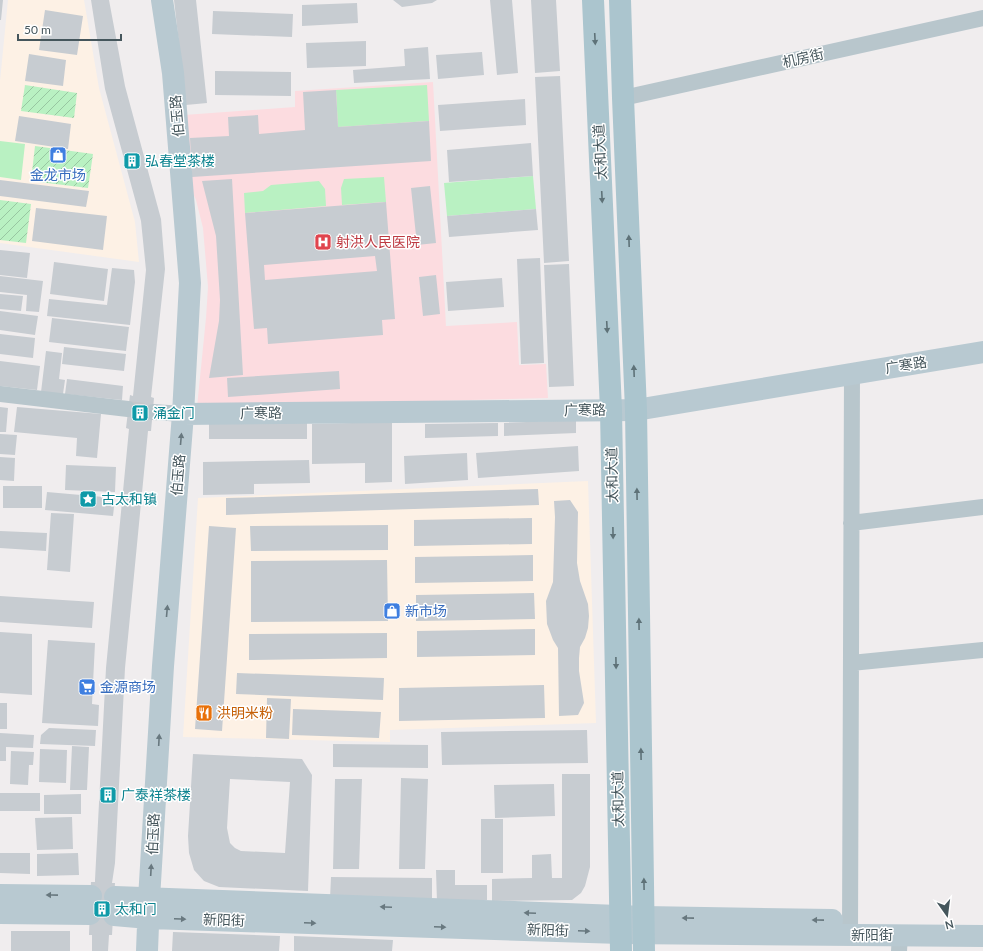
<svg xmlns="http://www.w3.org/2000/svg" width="983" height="951" font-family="Lato,'Noto Sans SC',sans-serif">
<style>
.commercial{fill:#fdf1e5}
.medical{fill:#fcdce0}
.green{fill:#b9f1c2}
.garden{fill:url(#garden-furrows)}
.building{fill:#c7ccd1;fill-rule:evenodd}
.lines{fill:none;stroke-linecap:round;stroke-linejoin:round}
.street-tunnel{stroke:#c5c7ca;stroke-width:16;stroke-dasharray:16 8;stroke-linecap:butt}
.street{stroke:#b8c6cc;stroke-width:16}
.secondary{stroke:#b8c9d1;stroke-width:22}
.primary{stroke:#abc5ce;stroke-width:22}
.oneway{fill:#5e7278}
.oneway2{fill:#68787f}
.labels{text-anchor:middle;stroke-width:3;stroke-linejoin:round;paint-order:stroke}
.street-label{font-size:14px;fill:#45565c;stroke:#fff}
.culture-label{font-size:14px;fill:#0d838f;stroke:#fff;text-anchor:start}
.shop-label{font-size:14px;fill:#366cbe;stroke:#fff;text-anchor:start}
.health-label{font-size:14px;fill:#be3a42;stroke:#fff;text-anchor:start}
.food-label{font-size:14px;fill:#c56008;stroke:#fff;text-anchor:start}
</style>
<defs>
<pattern id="garden-furrows" width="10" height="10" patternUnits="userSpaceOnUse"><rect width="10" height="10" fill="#b9f1c2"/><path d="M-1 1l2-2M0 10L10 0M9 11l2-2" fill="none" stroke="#98c6a1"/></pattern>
</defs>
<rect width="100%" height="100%" fill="#f0edee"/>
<!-- commercial -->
<path class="commercial" d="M8 0H84L99 88 135 222 139 262 0 243V81Z
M588 481 596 723 390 730V742L183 737 198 498Z"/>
<!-- medical -->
<path class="medical" d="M433 82 446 326 517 322 519 365 546 364 548 398 197 407 206 318 208 287 203 228 196 200 188 183 184 115 295 107V91Z"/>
<!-- green -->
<path class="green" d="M427 85 429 121 338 127 336 90Z
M0 141 25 144 21 180 0 177Z
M533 176 536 209 447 216 444 183Z
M384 177 386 202 342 205 341 188 344 179Z
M319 181 325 189 326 206 245 213 244 193 263 191 271 185Z"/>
<!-- garden -->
<path class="garden" d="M25 85 77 93 74 118 21 111Z
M35 146 93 154 88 188 31 181Z
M0 200 31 204 26 243 0 240Z"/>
<!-- building -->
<path class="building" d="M0 0H3L1 20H0Z
M91 0H109L125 86 161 219 165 269 151 397 154 398 151 431H148L125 668 115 863 112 883H115L112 935H109L108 951H92V935H89L91 882H95V880L106 668 129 429 126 428 130 395 133 396 146 270 141 221 105 89Z
M174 0H196L207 103 186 105Z
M393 0H437L432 3 402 7Z
M490 0H512L518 73 497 75Z
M531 0H556L560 71 535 73Z
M357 3 358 23 302 26V5Z
M45 10 83 16 77 55 39 50Z
M213 11 293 14 292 37 212 34Z
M366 41V66L307 68 306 43Z
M428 47 430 79 354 83 353 70 405 66 404 49Z
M482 52 484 75 438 79 436 55Z
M29 54 66 60 63 86 25 81Z
M215 71 291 72V96L215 95Z
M560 76 569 261 544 263 535 77Z
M336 90 338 127 429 121 431 161 192 177 190 138 229 136 228 117 258 115 259 134 305 130 303 92Z
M525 99 526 125 440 131 438 105Z
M19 116 71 124 68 149 15 141Z
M531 143 533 176 449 182 447 150Z
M232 179 243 375 209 378 219 321 220 300 216 236 202 181Z
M0 180 89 191 86 207 0 196Z
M430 186 436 243 417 245 411 188Z
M386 202 395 319 382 320 383 335 268 344 267 328 254 329 245 213ZM375 256 377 271 265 280 264 265Z
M36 208 107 216 103 250 32 241Z
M536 209 538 230 449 237 447 216Z
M0 250 30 253 27 278 0 275Z
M540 258 544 363 521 364 517 259Z
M54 262 108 269 104 301 50 294Z
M569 264 574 386 549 387 544 265Z
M112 268 134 270 135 282 130 325 47 316 49 299 107 305Z
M436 275 440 314 423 316 419 277Z
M0 276 43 281 39 312 26 311 27 295 0 292Z
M502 278 504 307 448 311 446 282Z
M0 294 23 296 21 311 0 309Z
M0 311 38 316 35 335 0 330Z
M52 318 129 327 126 351 49 342Z
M0 334 35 338 33 358 0 354Z
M64 347 126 354 124 371 62 364Z
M46 351 62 353 59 379 65 380 63 394 41 392Z
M0 361 40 366 37 390 0 386Z
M339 371 340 389 228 397 227 378Z
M67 379 123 386 122 400 65 394Z
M0 407 8 408 6 432H0Z
M17 407 101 414 97 458 76 456 77 438 14 432Z
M576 420V433L504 436V423Z
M209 422H307V439H209Z
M392 422V482L365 483V463L312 464V424Z
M498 423V436L425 438V424Z
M0 434 17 435 15 455 0 454Z
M578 446 579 471 478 478 476 453Z
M467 453 468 480 405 484 404 456Z
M0 457 15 458 14 481 0 480Z
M309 460 310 483 254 484V494L203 495V462Z
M66 465 116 467 115 492 65 490Z
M3 486H42V508H3Z
M538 489 539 505 226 515V498Z
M47 492 115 498 113 516 45 510Z
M570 500 578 512 577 563 580 581 588 604 589 616 588 628 585 638 580 647 579 658V671L584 703 578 715 559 716 558 648 553 640 547 624 546 601 553 582 555 517 554 501Z
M51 513 74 514 70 572 47 570Z
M532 518V544L414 546V520Z
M388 525V550L251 551 250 526Z
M209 526 236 528 222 731 195 729Z
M0 531 47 533 46 551 0 548Z
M533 555V581L415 583V557Z
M387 560 388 621 251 622V561Z
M534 593 535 619 416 621V595Z
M0 596 94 602 92 628 0 622Z
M535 629V655L417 657V631Z
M0 632 32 634V695L0 693Z
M387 633V658L249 660V634Z
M48 640 95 643 92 704 99 705 98 726 42 723Z
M237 673 384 678 383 700 236 694Z
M544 685 545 718 399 721V688Z
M267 698 291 699 289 739 266 738Z
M0 703H7V729H0Z
M293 709 381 712 379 738 292 735Z
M49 728 96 730 95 746 40 744 41 735Z
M587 730 588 763 442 765 441 732Z
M0 733 34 735 33 748 6 747V761H0Z
M333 744 428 745V768L333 767Z
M72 746 89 747 87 790H70Z
M40 749 67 750 66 783 39 782Z
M11 751 34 752 33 765H29L28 785 10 784Z
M193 754 302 759 312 775 308 891 219 887 204 881 194 870 189 853 188 836ZM230 779 290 782 285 853 241 851 235 848 230 843 227 828Z
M562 774H590V867L585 886 581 893 572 900 492 901V879L532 878V855L551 854 552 878H562Z
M401 778 428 779 425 869H399Z
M335 779H362L359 869H333Z
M554 784 555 816 495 818 494 785Z
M0 793H40V811H0Z
M81 794V814H44V795Z
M72 817 73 849 37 850 35 818Z
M481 819H503V873H481Z
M0 853H30V874L0 873Z
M78 853 79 875 37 876V854Z
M436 870H455V885H487V900L437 902Z
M331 877 432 878V900L330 899Z
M11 931H70V951H11Z
M173 932 280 936 279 951H172Z
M294 936 393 940 392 951H294Z"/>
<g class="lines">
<!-- street-tunnel -->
<path class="street-tunnel" d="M128 409 153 412"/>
<!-- street -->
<path class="street" d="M623 98 983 18
M0 394 128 409
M153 412 183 414
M851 523 983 507
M851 663 983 650
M850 935 852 374
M899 951 900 935"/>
<!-- secondary -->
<path class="secondary" d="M183 414 636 410 983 352
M0 895 91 896
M115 897 644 917 832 920
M0 913 90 914
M114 915 149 918 621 933 983 936
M147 951 149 899 163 666 183 414 190 283 173 73 162 0"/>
<!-- primary -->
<path class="primary" d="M593 0 611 410 621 951
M620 0 623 98 636 410 644 951"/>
</g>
<!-- one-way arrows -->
<defs><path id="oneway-solid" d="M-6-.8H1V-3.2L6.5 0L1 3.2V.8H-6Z"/></defs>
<g class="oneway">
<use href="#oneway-solid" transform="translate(595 39) rotate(87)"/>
<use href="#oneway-solid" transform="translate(602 197) rotate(87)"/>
<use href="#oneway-solid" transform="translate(629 241) rotate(-92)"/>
<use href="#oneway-solid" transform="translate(607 327) rotate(87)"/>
<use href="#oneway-solid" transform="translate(634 371) rotate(-92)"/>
<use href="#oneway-solid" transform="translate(637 494) rotate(-91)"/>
<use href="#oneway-solid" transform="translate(613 533) rotate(89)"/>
<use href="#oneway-solid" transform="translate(639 624) rotate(-91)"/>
<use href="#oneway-solid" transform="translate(616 663) rotate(89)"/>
<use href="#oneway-solid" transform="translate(641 754) rotate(-91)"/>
<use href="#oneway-solid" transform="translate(644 884) rotate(-91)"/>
</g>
<g class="oneway2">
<use href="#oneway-solid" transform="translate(181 439) rotate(-85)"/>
<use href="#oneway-solid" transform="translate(167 611) rotate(-85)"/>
<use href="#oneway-solid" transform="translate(159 740) rotate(-87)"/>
<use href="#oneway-solid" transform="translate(151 870) rotate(-87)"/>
<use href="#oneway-solid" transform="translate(52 895) rotate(-179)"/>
<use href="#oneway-solid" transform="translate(386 907) rotate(-178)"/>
<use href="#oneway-solid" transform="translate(530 913) rotate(-178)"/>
<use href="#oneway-solid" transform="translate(688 918) rotate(-179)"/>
<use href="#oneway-solid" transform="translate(180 919) rotate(2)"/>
<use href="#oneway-solid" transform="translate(818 920) rotate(-179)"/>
<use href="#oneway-solid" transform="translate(310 923) rotate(2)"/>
<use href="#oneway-solid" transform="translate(440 927) rotate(2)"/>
<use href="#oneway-solid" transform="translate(584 931) rotate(2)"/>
</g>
<!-- icons -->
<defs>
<g id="shop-square" transform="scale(0.9)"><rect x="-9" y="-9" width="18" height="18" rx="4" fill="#3f7fe0" stroke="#fff"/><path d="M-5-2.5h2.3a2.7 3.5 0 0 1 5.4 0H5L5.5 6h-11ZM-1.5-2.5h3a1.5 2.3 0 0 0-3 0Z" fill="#fff"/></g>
<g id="building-square" transform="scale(0.9)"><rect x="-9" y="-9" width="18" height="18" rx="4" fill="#0f9aa8" stroke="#fff"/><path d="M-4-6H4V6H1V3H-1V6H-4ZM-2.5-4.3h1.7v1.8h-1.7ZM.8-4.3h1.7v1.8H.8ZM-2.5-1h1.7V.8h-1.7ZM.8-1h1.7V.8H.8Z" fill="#fff"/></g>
<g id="hospital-square" transform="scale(0.9)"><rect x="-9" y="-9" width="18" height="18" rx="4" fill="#e0444e" stroke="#fff"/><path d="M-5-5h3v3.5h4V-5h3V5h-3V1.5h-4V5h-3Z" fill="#fff"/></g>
<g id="sight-square" transform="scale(0.9)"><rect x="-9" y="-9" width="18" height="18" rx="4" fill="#0f9aa8" stroke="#fff"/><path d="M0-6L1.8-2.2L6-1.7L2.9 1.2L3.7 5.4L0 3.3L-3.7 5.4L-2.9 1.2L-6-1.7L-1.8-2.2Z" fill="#fff"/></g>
<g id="supermarket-square" transform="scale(0.9)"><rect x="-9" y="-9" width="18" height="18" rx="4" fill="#3f7fe0" stroke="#fff"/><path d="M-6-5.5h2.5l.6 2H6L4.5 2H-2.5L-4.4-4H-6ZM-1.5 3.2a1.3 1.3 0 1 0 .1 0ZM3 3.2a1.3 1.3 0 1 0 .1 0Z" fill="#fff"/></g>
<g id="restaurant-square" transform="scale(0.9)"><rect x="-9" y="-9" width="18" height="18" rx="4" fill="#e8710a" stroke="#fff"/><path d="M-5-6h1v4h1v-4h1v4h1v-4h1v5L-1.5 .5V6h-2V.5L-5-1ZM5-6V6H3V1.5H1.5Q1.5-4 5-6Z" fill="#fff"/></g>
</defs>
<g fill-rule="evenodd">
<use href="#shop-square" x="58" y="155"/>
<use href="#building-square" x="132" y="161"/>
<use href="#hospital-square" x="323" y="242"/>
<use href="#building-square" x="140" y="413"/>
<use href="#sight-square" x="88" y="499"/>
<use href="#shop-square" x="392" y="611"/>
<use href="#supermarket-square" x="87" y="687"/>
<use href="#restaurant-square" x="204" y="713"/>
<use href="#building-square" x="108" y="795"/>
<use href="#building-square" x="102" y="909"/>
</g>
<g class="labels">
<!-- street labels -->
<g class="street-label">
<text transform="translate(803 58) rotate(-13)" y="5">机房街</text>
<text transform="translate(177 116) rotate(-95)" y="5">伯玉路</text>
<text transform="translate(600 152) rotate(-93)" y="5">太和大道</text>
<text transform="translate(906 365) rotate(-9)" y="5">广寒路</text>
<text transform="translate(585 410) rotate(-1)" y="5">广寒路</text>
<text transform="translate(261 413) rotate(-1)" y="5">广寒路</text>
<text transform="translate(178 475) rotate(-85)" y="5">伯玉路</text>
<text transform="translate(612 475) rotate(-91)" y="5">太和大道</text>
<text transform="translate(618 799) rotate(-91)" y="5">太和大道</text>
<text transform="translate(153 834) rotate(-87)" y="5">伯玉路</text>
<text transform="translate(224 920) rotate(2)" y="5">新阳街</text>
<text transform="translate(548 930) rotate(2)" y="5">新阳街</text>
<text x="872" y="940">新阳街</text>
</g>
<!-- culture labels -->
<g class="culture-label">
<text x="145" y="166">弘春堂茶楼</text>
<text x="153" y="418">涌金门</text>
<text x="101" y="504">古太和镇</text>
<text x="121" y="800">广泰祥茶楼</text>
<text x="115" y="914">太和门</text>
</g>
<!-- shop labels -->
<g class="shop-label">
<text x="58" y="180" text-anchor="middle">金龙市场</text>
<text x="405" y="616">新市场</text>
<text x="100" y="692">金源商场</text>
</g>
<!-- health labels -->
<g class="health-label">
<text x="336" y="247">射洪人民医院</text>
</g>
<!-- food labels -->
<g class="food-label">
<text x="217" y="718">洪明米粉</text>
</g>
</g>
<!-- north arrow -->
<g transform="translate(947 915) rotate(166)" stroke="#ffffff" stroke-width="3" paint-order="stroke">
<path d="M0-3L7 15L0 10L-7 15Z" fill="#45565c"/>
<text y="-6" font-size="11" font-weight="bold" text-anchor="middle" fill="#45565c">N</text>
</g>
<!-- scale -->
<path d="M18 34v6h103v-6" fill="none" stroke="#45565c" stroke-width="2"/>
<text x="24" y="34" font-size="12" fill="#45565c" stroke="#ffffff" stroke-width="3" paint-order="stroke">50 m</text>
</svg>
